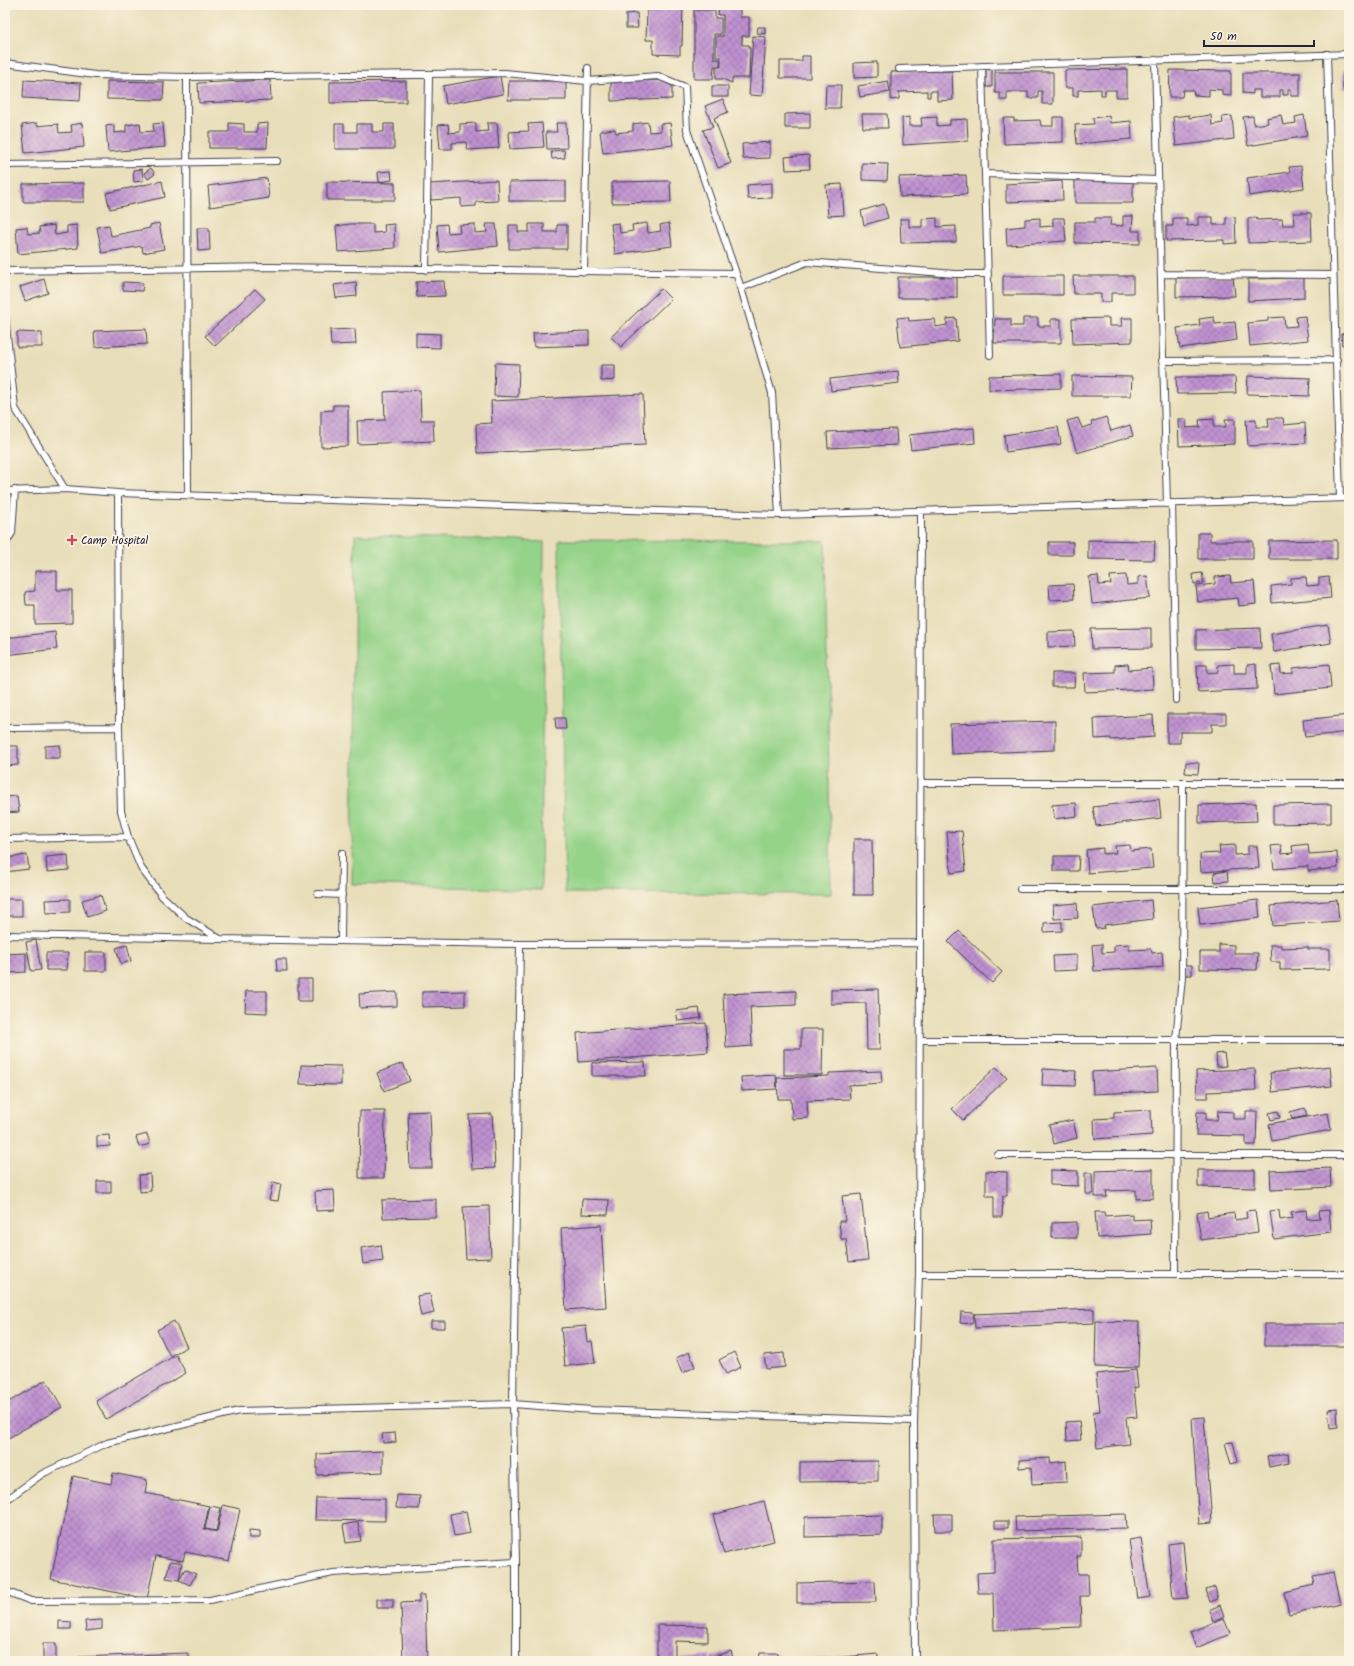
<svg xmlns="http://www.w3.org/2000/svg" width="1354" height="1666" font-family="Kalam,sans-serif">
<style>
.garden{fill:#95d389;stroke:#5c7a62}
.building{fill:url(#building-cross-hatch)}
.lines{fill:none;stroke-linecap:round;stroke-linejoin:round}
.service-casing{stroke:#403e4e;stroke-width:8}
.service{stroke:#fff;stroke-width:6}
.poi-dot{fill:#d1495b;stroke:#fcf5e5;stroke-width:1.5}
.labels{text-anchor:middle;stroke-width:3.5;stroke-linejoin:round;paint-order:stroke}
.poi-label{font-size:11px;fill:#22223b;stroke:#fcf5e5;text-anchor:start}
</style>
<defs>
<pattern id="building-cross-hatch" width="8" height="8" patternUnits="userSpaceOnUse"><rect width="8" height="8" fill="#bf92d0"/><path d="M0 0l8 8M0 8l8-8" fill="none" stroke="#9b77aa"/></pattern>
</defs>
<rect width="100%" height="100%" fill="#fcf5e5"/>
<filter id="ink" filterUnits="userSpaceOnUse"><feTurbulence type="fractalNoise" baseFrequency=".025" numOctaves="2"/><feDisplacementMap in="SourceGraphic" scale="8" xChannelSelector="R" yChannelSelector="G"/><feConvolveMatrix kernelMatrix="1 2 1 2 8 2 1 2 1" color-interpolation-filters="sRGB"/></filter>
<filter id="wash" filterUnits="userSpaceOnUse"><feTurbulence type="fractalNoise" baseFrequency=".012" numOctaves="4" result="noise"/><feDisplacementMap in="SourceGraphic" scale="16" xChannelSelector="R" yChannelSelector="G"/><feGaussianBlur stdDeviation="0.9" result="paint"/><feColorMatrix in="noise" values="0 0 0 0 0 0 0 0 0 0 0 0 0 0 0 0 0 1.4 0 .05"/><feComposite in="paint" operator="in"/></filter>
<g filter="url(#wash)">
<rect width="100%" height="100%" fill="#e8deb9"/>
<!-- garden -->
<path class="garden" d="M355 535 544 542 541 890 352 884Z
M559 540 825 541 831 894 565 893Z"/>
<g id="blocks">
<!-- building -->
<path class="building" d="M660 5H683L682 46H680V55L653 54V40H646L647 10H660Z
M705 5H740V17H749V36H742V45H749V48H750L749 78H732V83L723 79H716V67H721V57H716V36H723V15H718L719 8H705Z
M694 10H715V18H721V34H714V59H720V66H714L713 79H694Z
M637 13 638 28H626V14Z
M758 27H765V34L757 33Z
M753 36 766 37 762 96 749 95Z
M802 56H810V78H780V61H802Z
M877 62V77L854 78V63Z
M986 66H992V87H986Z
M1127 69V97H1116V90H1105V95H1101V89L1078 90V96H1073V88H1065V70Z
M1170 70 1231 71V96L1222 95V90L1209 89V96L1194 95 1193 90H1183L1182 97H1169Z
M952 71 953 100 937 101V91H930V97H927V91L899 92V99L891 100V72Z
M1349 71V89H1343V72Z
M995 72H1053V104H1042V91H1038V98H1028V92H1007V100H1000V93H995Z
M1243 73H1300V96H1291V89H1288V95H1283V90H1280V97H1260V90H1253V94L1243 93Z
M500 76 503 94 446 104 443 86Z
M24 80 81 83 80 101 23 98Z
M270 80 271 100 199 103 198 83Z
M672 80V99L611 101V81Z
M107 81 164 82 163 100 107 99Z
M406 81V102L330 103V82Z
M509 81H566V100H508Z
M888 81 890 92 860 97 858 86Z
M826 85H841L840 108H825Z
M712 86H728V97H712Z
M723 99 728 112 714 118 731 163 718 168 703 130 713 127 705 106Z
M810 113V128H785V114Z
M862 114H887L888 128H863Z
M1189 115V118L1211 115 1212 125 1223 123 1222 117 1232 116 1234 139 1176 146 1173 117Z
M1281 115 1283 125 1296 123 1295 117 1304 115 1307 136 1248 146 1243 117 1253 116 1254 125 1268 123 1267 118Z
M1109 116 1110 123 1131 121 1132 139 1077 144 1075 125 1094 124 1093 118Z
M1349 116V127H1348L1347 117Z
M909 117V126H922L921 118 937 117V126L950 125V120L967 119 968 141 903 145 902 118Z
M1053 117H1063V142L1004 144 1003 118H1014V121L1040 120 1041 126H1053Z
M648 122 649 132 661 131 660 124 670 123 673 145 603 153 600 131 615 129 616 133 633 131V124Z
M37 123V126L58 124 59 133 72 132 71 125 82 123 84 147 25 153 22 125Z
M140 123 141 132 154 131 153 124 163 123 165 147 108 152 106 126 114 125V133L126 132V125Z
M229 123 244 124V132H257V124L268 123 267 148H209V132H229Z
M476 123V132L488 131 487 123H497L499 148 467 150 466 142 452 143V149H440L438 125 448 124 449 133 460 132V124Z
M542 123 544 147 510 149 509 132 529 131 528 124Z
M556 123H566L567 148 547 149 546 132H557Z
M335 124H344V132H357V124H372V132H384V124H394V149H335Z
M770 142V158L743 159 742 144Z
M564 150 565 158 552 159 551 151Z
M809 155 810 169 786 170 785 157Z
M862 163 888 164 887 181 862 180Z
M1301 166 1304 188 1249 196 1247 178 1290 172 1289 167Z
M151 168 155 174 148 179 144 173Z
M142 169 143 181 134 182 133 170Z
M391 171 392 180 379 182 378 172Z
M966 175 967 194 900 197 899 177Z
M267 178 269 198 210 207 208 186Z
M497 180 498 201 476 202V206L461 207V198L431 200 430 184Z
M1075 180H1133V203H1075Z
M162 181 165 197 110 209 106 193Z
M566 181V201H509V182Z
M670 181 671 202 612 203V182Z
M1062 181 1063 200 1006 202V184Z
M327 182 395 183V200H327Z
M84 183V202H23V184Z
M772 183V198L748 199 747 185Z
M842 184 844 215 828 216 826 185Z
M884 204 888 218 864 225 861 211Z
M1294 213H1311L1312 241 1248 243V218L1256 217 1257 220 1282 219 1283 225H1295Z
M1123 216H1133L1132 231H1140V244L1075 243V222H1095V218H1111L1110 225 1123 226Z
M1198 217H1213V225H1226V218L1235 217 1236 243 1224 244V240L1166 241V226H1173V218H1187V226L1198 225Z
M937 218V227L956 226V242L901 243 900 219H909V227H922V219Z
M1040 218V227L1053 226V218H1064L1066 241 1007 245 1006 228 1025 226V219Z
M159 223 164 249 143 253 142 246 102 253 97 227 109 225 111 236 150 228V225Z
M619 223 620 233 633 231 632 225 647 223 648 233 661 231 660 225 669 223 672 246 615 254 611 224Z
M350 224H373V233L385 232 384 225 394 224 395 248 338 252 336 226Z
M447 224 448 233 460 232 459 225 475 224V233L487 232 486 224H496L498 246 439 252 437 225Z
M529 224H544V232H557V225H567V249H509V225H518V232H529Z
M54 225 55 235 67 233V226L77 225 78 248 18 254 16 228 27 227 28 234 40 233 39 227Z
M197 228H209L210 250 198 251Z
M1003 276H1063V295H1003Z
M1073 276H1133V293H1111V302H1101V294H1074Z
M898 277H957V298H898Z
M1233 277 1235 296 1176 297V278Z
M1304 278V298L1248 301V279Z
M44 279 48 293 25 301 20 287Z
M444 281 445 296 417 297 416 282Z
M123 282 143 283 142 291 123 290Z
M356 282 357 296 336 298 334 285Z
M255 289 265 299 215 346 205 336Z
M661 289 671 299 621 347 611 337Z
M1305 316 1308 340 1250 346 1248 323 1268 321V318L1284 317 1285 327 1297 326 1296 317Z
M908 317 909 321 935 319 936 327 947 325V319L956 318 958 341 900 347 897 318Z
M1214 317 1215 324 1235 322 1237 340 1180 348 1177 328 1200 325 1199 319Z
M1023 318H1038V326H1051V319H1061V343H994L995 319H1011V326H1023Z
M1109 318V326H1122L1121 318H1132V342L1073 344 1072 319Z
M146 329 147 344 95 347 94 331Z
M355 329 356 344 331 345 330 330Z
M589 331V345L534 347 533 333Z
M17 332 42 333V347H17Z
M416 333 440 334V348L416 347Z
M1349 333V344L1342 345 1341 334Z
M495 363 519 364 518 397 494 396Z
M601 365H615V380L601 381Z
M898 371 899 383 831 391 830 379Z
M1061 374V388L989 390V376Z
M1072 376 1132 377 1131 396H1072Z
M1248 376 1310 378 1309 396 1247 394Z
M1176 377H1235L1236 393 1177 394Z
M420 390 421 420H433L434 441 358 444 357 421 385 420 384 392Z
M643 394 645 445 477 453 476 424 492 423 491 401Z
M333 405H348V446L321 447V411L333 410Z
M1106 417 1111 431 1130 425 1133 436 1077 453 1067 421 1078 418 1082 428 1092 425 1091 422Z
M1268 418H1283L1284 425 1305 423 1306 443 1248 446 1246 420 1256 419V427H1269Z
M1178 419H1186V428L1200 427 1199 420 1214 419V427H1226L1225 419H1235V444L1179 446Z
M1058 427 1061 444 1006 452 1004 435Z
M974 428 975 443 911 450 909 435Z
M896 429 897 445 828 448 827 432Z
M1198 533H1210V541H1253V559H1198Z
M1088 540 1155 541 1154 560 1088 559Z
M1337 540V559H1269V541Z
M1049 542H1073V555H1049Z
M35 571H57V590H72V623L35 624V605H26L25 592 35 591Z
M1202 573 1204 583 1194 584 1193 574Z
M1126 575 1127 585 1138 584V577L1147 576 1150 598 1092 604 1089 577 1098 576 1099 585 1111 584 1110 576Z
M1230 576 1231 583 1254 581 1256 604 1239 606 1238 598 1198 602 1196 586 1215 584V577Z
M1306 577 1307 586 1319 585V578L1329 577 1331 598 1272 603 1271 586 1291 584V578Z
M1073 584 1074 599 1050 600 1049 585Z
M1328 625 1331 643 1274 652 1271 634Z
M1151 628V648L1092 649 1091 629Z
M1260 628 1261 648 1196 649V630Z
M1074 631 1075 646 1048 647V632Z
M55 632 57 649 5 655V638Z
M1128 664 1129 670 1152 668 1153 689 1085 692 1084 673 1115 672V665Z
M1234 664V673H1247V665L1256 664 1257 689 1198 692 1197 665H1207V673L1218 672V665Z
M1329 664 1331 688 1274 694 1271 666 1280 665 1281 674 1293 673V668Z
M1052 673H1075L1074 687H1052Z
M1167 714H1226V724H1212V732H1180V743H1167Z
M1153 715 1154 737 1111 740V738L1095 739 1094 718Z
M1349 715V732L1305 737 1303 720Z
M555 718H565L566 729H556Z
M1055 721V750L951 754 950 724Z
M60 745V758H45V746Z
M5 746H18V765L5 766Z
M1186 762 1199 763 1198 774 1185 773Z
M17 796 19 812 5 813V797Z
M1159 799 1161 818 1096 826 1093 807Z
M1076 803 1077 816 1054 819 1052 805Z
M1256 803 1257 821 1199 823V805Z
M1331 804V823L1273 824V805Z
M962 831 966 871 951 873 947 832Z
M854 839H872L873 895H854Z
M1308 844 1309 854 1337 852 1338 868 1308 871V866L1274 869 1271 846 1281 845 1282 854 1293 853 1292 846Z
M1130 845 1131 851 1151 849 1153 868 1088 873 1086 850 1103 848V854L1116 853 1115 846Z
M1235 845V855L1248 854V846H1257L1259 868 1201 872 1200 854 1220 853 1219 846Z
M27 855 29 869 5 872V858Z
M68 855 69 870 47 872 46 857Z
M1054 856H1079L1078 871H1054Z
M1227 871 1228 881 1215 882 1214 873Z
M101 895 106 911 87 917 82 900Z
M5 899H22V916H5Z
M70 899V912L46 913 45 900Z
M1151 900 1153 919 1104 925 1105 928 1096 929 1093 907Z
M1258 900 1260 918 1200 925 1198 907Z
M1337 900 1339 921 1273 926 1271 906Z
M1077 903 1078 918 1054 919 1053 905Z
M1062 922V931L1044 932V923Z
M959 931 1002 972 992 983 948 942Z
M36 940 41 970 31 971 26 942Z
M1102 944V953L1114 952V945L1129 944V950L1151 949 1152 953 1162 952 1163 967 1094 971 1092 945Z
M1219 944 1234 945V953H1258L1257 970 1200 969V952H1219Z
M127 945 131 961 121 964 116 948Z
M1270 945H1281V948L1308 947V949H1330V969L1280 970V962H1271Z
M85 952H106V971H85Z
M26 953V972L5 973V954Z
M46 953H68L67 970H46Z
M1077 955V970L1054 971 1053 956Z
M276 959H286L287 971H277Z
M1183 965H1192V975H1184Z
M298 979H312V1001H298Z
M878 989 880 1050H867L866 1003 831 1004V990Z
M246 991H267V1013L245 1012Z
M465 991V1006L422 1007V992Z
M796 991V1005L750 1007 752 1046 726 1048 723 994Z
M397 992V1006L360 1008 359 994Z
M699 1008 701 1018 678 1021 676 1011Z
M706 1023 708 1052 579 1062 577 1033Z
M801 1029H823L822 1075H784V1049H801Z
M1224 1053 1226 1066 1217 1067 1216 1054Z
M645 1062 646 1076H592V1063Z
M403 1063 410 1081 384 1091 377 1073Z
M301 1065 341 1066V1085L300 1084Z
M1330 1066 1332 1086 1272 1092 1270 1073Z
M996 1067 1007 1078 963 1120 952 1109Z
M1157 1068 1158 1091 1093 1094 1092 1072Z
M1043 1069 1076 1071 1075 1086 1042 1085Z
M1255 1069 1256 1090 1208 1092V1098H1197L1196 1071Z
M881 1071 882 1083 849 1085 850 1099 807 1101 808 1118 792 1119 791 1099H778L777 1078 829 1076V1073Z
M776 1075 777 1089 742 1091 741 1077Z
M1305 1108 1307 1116 1292 1119 1290 1112Z
M1151 1110 1152 1135 1095 1139 1094 1119 1114 1118V1112Z
M360 1111H385L384 1178H359Z
M430 1111 432 1168H410L408 1112Z
M1218 1111 1233 1112V1119H1246V1111H1257L1256 1145H1246V1136L1196 1135 1197 1112H1206V1120H1217Z
M1278 1111 1280 1118 1271 1120 1269 1113Z
M1328 1113 1331 1130 1272 1141 1269 1124Z
M492 1114 495 1168 472 1169 469 1115Z
M1073 1120 1077 1138 1054 1144 1049 1125Z
M147 1134 150 1144 139 1147 136 1137Z
M109 1135 110 1146 97 1147V1136Z
M1330 1168 1331 1187 1271 1190 1270 1171Z
M1153 1169V1198L1136 1199V1190L1106 1191 1107 1197H1095V1171Z
M1050 1170 1078 1171V1186L1050 1185Z
M1198 1170H1255V1188L1198 1187Z
M986 1171 1007 1172V1196H1003L1002 1217H994V1196H986Z
M1085 1173H1092L1093 1194H1085Z
M150 1174 151 1191 140 1192 139 1175Z
M97 1181H111V1193H97Z
M273 1182 281 1184 278 1201 269 1200Z
M334 1190 335 1210 316 1211 315 1191Z
M861 1194 868 1260 849 1262 846 1239H841L839 1221H845L842 1196Z
M436 1199V1217L383 1218 382 1200Z
M582 1199 609 1200 608 1215 581 1214Z
M489 1206 491 1258 466 1259 463 1207Z
M1255 1210 1258 1232 1201 1240 1197 1213 1207 1211 1208 1217 1234 1213 1235 1220 1247 1218 1246 1211Z
M1279 1210 1280 1220 1292 1218 1291 1212 1306 1210 1307 1219 1320 1218 1319 1211 1329 1210 1331 1232 1274 1239 1270 1211Z
M1095 1212H1104L1105 1216 1132 1214V1220L1150 1219 1151 1234 1097 1238Z
M1077 1222V1238H1052V1223Z
M601 1225 606 1307 566 1310 561 1228Z
M381 1245 383 1261 363 1264 361 1248Z
M430 1294 434 1313 421 1316 417 1296Z
M1094 1309V1323L975 1328 974 1314Z
M961 1312 974 1313 972 1324 960 1323Z
M174 1321 187 1347 170 1356 157 1330Z
M431 1321H445V1328H431Z
M1096 1321 1139 1322 1138 1368 1095 1367Z
M1264 1324H1349V1346H1264Z
M586 1326 588 1342 592 1341 595 1363 565 1366 561 1328Z
M689 1352 695 1367 682 1373 676 1358Z
M734 1352 741 1367 726 1374 719 1360Z
M784 1353 785 1367 766 1369 764 1355Z
M176 1355 186 1373 106 1419 96 1401Z
M1136 1370 1138 1387 1134 1388 1137 1417 1126 1418 1129 1444 1097 1448 1093 1412 1100 1411 1096 1374Z
M46 1380 62 1407 5 1440V1404Z
M1337 1408 1338 1427 1330 1428 1328 1409Z
M1204 1417 1212 1523 1199 1524 1192 1418Z
M1079 1421 1081 1440 1067 1441 1066 1422Z
M395 1433 396 1442 383 1443 382 1434Z
M1233 1442 1238 1462 1231 1464 1225 1443Z
M383 1451V1472L317 1475V1454Z
M1288 1453 1289 1463 1269 1467 1267 1457Z
M1050 1458V1463L1066 1461 1067 1482 1032 1484 1031 1467 1019 1468V1460Z
M878 1461V1481L800 1482V1462Z
M113 1473 147 1480 145 1493 209 1506 204 1529 217 1532 223 1505 240 1509 229 1561 185 1552 183 1561 156 1556 147 1599 51 1579 73 1476 111 1484Z
M397 1495 420 1496 419 1509 396 1508Z
M316 1498 385 1499V1521L315 1520Z
M764 1501 774 1541 724 1554 713 1515Z
M210 1506 221 1508 216 1531 205 1529Z
M466 1511 470 1533 454 1536 450 1514Z
M934 1514H952V1531H935Z
M1126 1514 1127 1528 1016 1531 1015 1517Z
M882 1515V1535L805 1537V1517Z
M995 1521H1008V1528H995Z
M358 1522 361 1541 346 1543 343 1525Z
M249 1530 260 1531V1538H249Z
M1081 1537V1556H1077L1078 1574H1088L1089 1596H1080L1081 1627 994 1630 993 1593H978L977 1573 994 1572V1539Z
M1141 1538 1150 1597 1138 1599 1129 1540Z
M1183 1542 1188 1598 1173 1599 1168 1544Z
M170 1561 182 1563 179 1580 166 1578Z
M185 1569 196 1574 190 1585 179 1580Z
M1334 1572 1341 1603 1289 1614 1284 1592 1314 1585 1312 1576Z
M875 1581 876 1602 797 1603V1583Z
M1215 1587 1218 1599 1210 1602 1206 1590Z
M419 1595H425L427 1661H403L401 1603 419 1602Z
M377 1599H393V1608H377Z
M1220 1605 1224 1616 1213 1621 1209 1610Z
M1224 1618 1230 1634 1196 1648 1190 1632Z
M102 1620V1629L86 1631 85 1621Z
M59 1621 71 1622V1629H59Z
M657 1625 708 1626V1642L675 1641V1661H632V1658L657 1659Z
M43 1643H56V1661H43Z
M731 1651 734 1661H712L711 1657Z
M188 1653V1661H79V1657Z
M760 1653H778L777 1661H759Z
M878 1654V1661H807V1660Z
M710 1656V1661H681V1659Z"/>
</g>
</g>
<g filter="url(#ink)">
<use href="#blocks" fill-opacity="0" stroke="#403e4e" stroke-width="1"/>
<g class="lines">
<!-- service casing -->
<g class="service-casing">
<path id="service" d="M1327 54 1340 498
M1155 60 1167 504
M5 63 95 75 187 77 505 73 587 81 658 76 685 87 687 130 741 288 772 393 779 515
M982 66 990 355
M899 69 1349 54
M187 77 188 494
M5 165 277 161
M985 174 1158 180
M426 270 429 75
M5 271 270 267 735 273
M584 272 588 68
M1161 274 1333 275
M741 288 807 262 955 274H988
M5 317 15 408 65 489
M1162 361 1337 360
M5 491 65 489 118 493 779 515 1349 498
M118 493 119 727 121 811 128 837 141 868 162 896 186 918 220 939 520 944 920 943 921 511
M1172 503 1176 700
M5 544 12 533 15 490
M5 728 119 727
M921 783H1349
M5 839 128 837
M1020 889H1349
M318 894 342 895
M5 935 219 939
M341 940 342 853
M920 1040H1349
M998 1155H1349
M919 1274H1349
M1175 1274 1176 1040 1182 977 1183 783
M5 1501 42 1474 107 1443 239 1411 513 1404 592 1410 914 1421
M5 1591 31 1601 210 1600 333 1573 516 1562
M516 1661V1562L513 1404 520 944
M915 1661 914 1421 919 1274 920 943"/>
</g>
<!-- service -->
<use href="#service" class="service"/>
</g>
</g>
<!-- markers -->
<path class="poi-dot" d="M70 534h4v4h4v4h-4v4h-4v-4h-4v-4h4z"/>
<g class="labels">
<!-- poi labels -->
<g class="poi-label">
<text x="81" y="544">Camp Hospital</text>
</g>
</g>
<!-- margin -->
<rect width="1354" height="1666" fill="none" stroke="#fcf5e5" stroke-width="20"/>
<!-- scale -->
<path d="M1204 40v6h110v-6" fill="none" stroke="#22223b" stroke-width="2"/>
<text x="1210" y="40" font-size="12" fill="#22223b" stroke="#fcf5e5" stroke-width="3" paint-order="stroke">50 m</text>
</svg>
